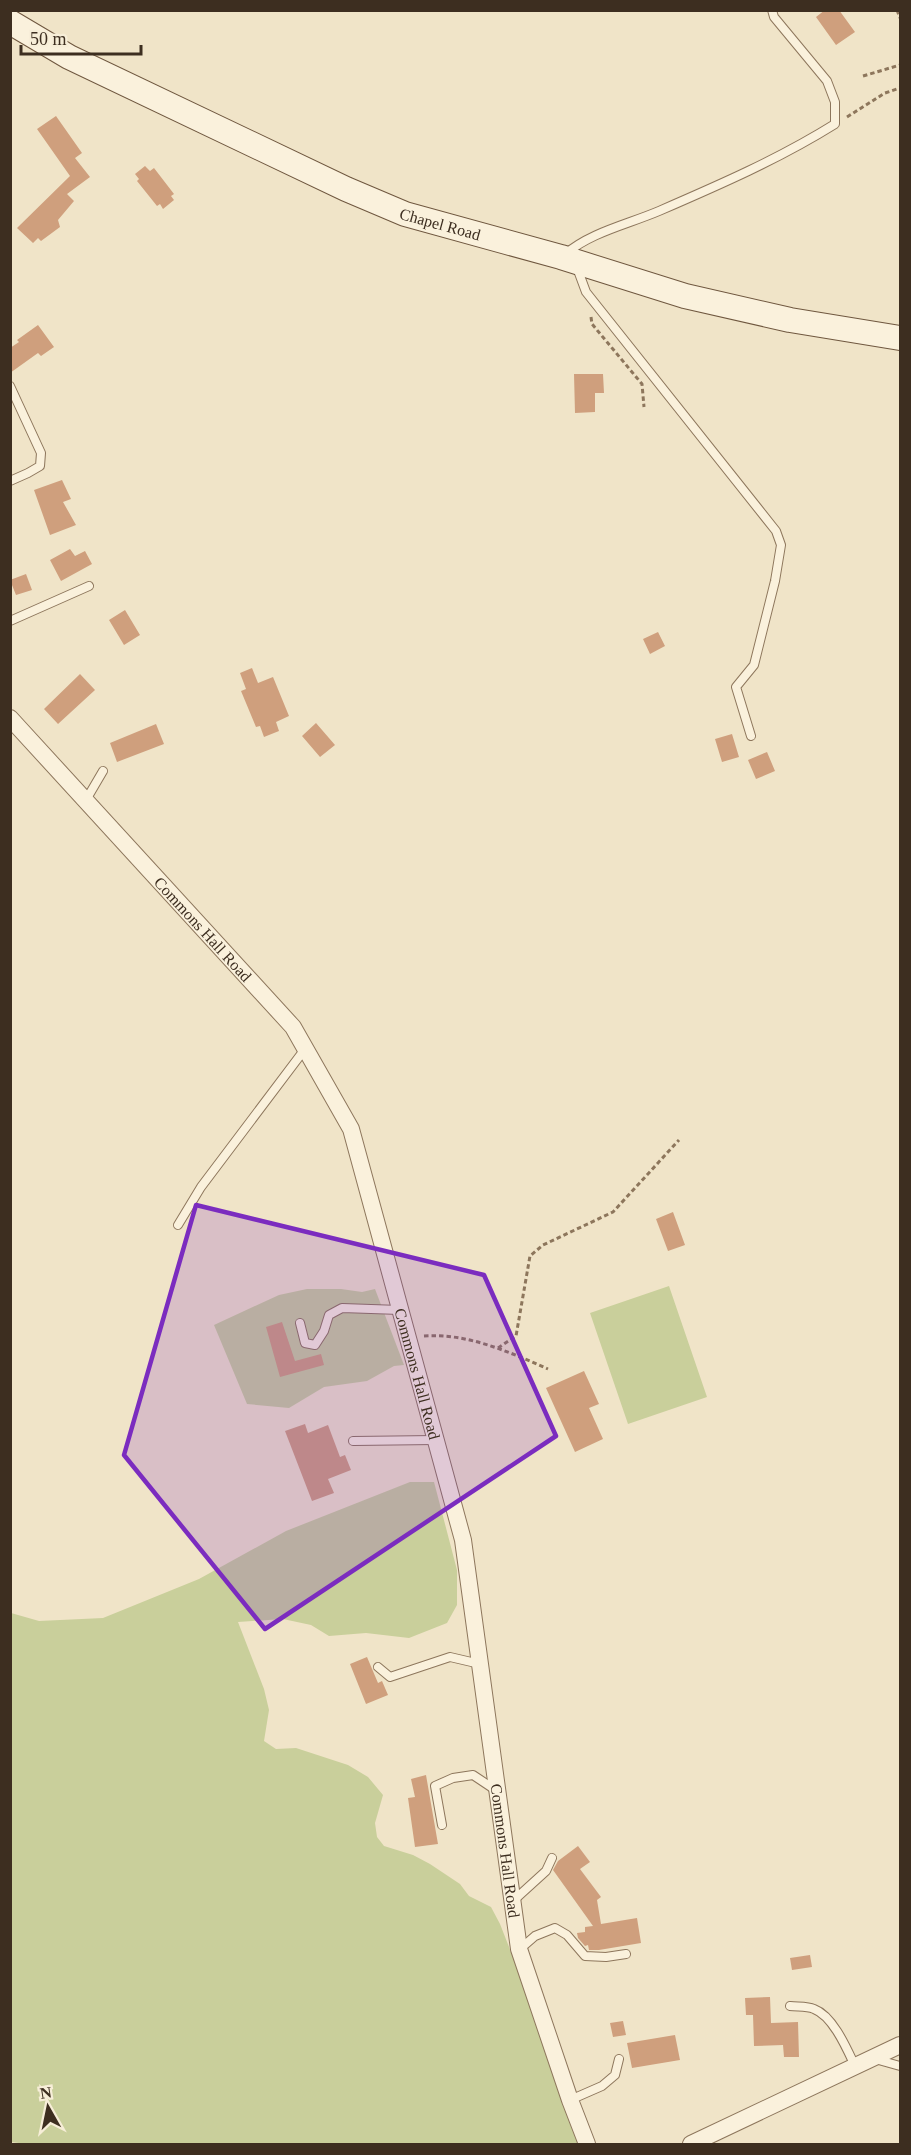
<svg xmlns="http://www.w3.org/2000/svg" width="911" height="2155" font-family="'Times New Roman',serif">
<style>
.green{fill:#c9cf9b}
.building{fill:#cf9f7d}
.lines{fill:none;stroke-linecap:round;stroke-linejoin:round}
.lane-casing{stroke:#8d765c;stroke-width:10}
.street-casing{stroke:#8d765c;stroke-width:18}
.secondary-casing{stroke:#6f573f;stroke-width:26}
.path{stroke:#8d765c;stroke-width:3;stroke-dasharray:4.5 3;stroke-linecap:butt}
.lane{stroke:#faf1dc;stroke-width:8}
.street{stroke:#faf1dc;stroke-width:16}
.secondary{stroke:#faf1dc;stroke-width:24}
.marked{fill:#7b2cbf;fill-opacity:0.2;stroke:#7b2cbf;stroke-width:4.5;stroke-linejoin:round}
.labels{text-anchor:middle;stroke-width:5;stroke-linejoin:round;paint-order:stroke}
.street-label{font-size:16px;fill:#3d2e20;stroke:#f7eed8}
</style>
<rect width="100%" height="100%" fill="#f0e4c8"/>
<!-- green -->
<path class="green" d="M669 1286 707 1397 628 1424 590 1313Z
M307 1289H341L362 1292 375 1289 404 1365 394 1366 367 1381 324 1387 289 1408 247 1404 214 1325 279 1295Z
M410 1482H434L457 1570V1605L447 1623 409 1638 366 1633 329 1636 311 1625 283 1619 238 1622 264 1689 269 1710 264 1741 276 1749 296 1748 348 1765 368 1777 383 1795 375 1823 377 1837 384 1846 413 1855 430 1864 460 1884 469 1896 491 1907 500 1924 586 2144H26L11 2142V1613L39 1621 103 1618 199 1579 286 1531Z"/>
<!-- building -->
<path class="building" d="M825 10H839L855 32 836 45 816 17Z
M56 116 82 153 75 158 90 177 67 194 74 201 58 220 60 227 41 241 38 238 33 243 17 228 70 176 37 129Z
M145 166 150 171 154 168 174 194 171 196 174 200 163 209 160 204 157 206 137 181 139 179 135 174Z
M38 325 54 347 41 356 38 353 10 373V348L19 342 17 340Z
M574 374H603L604 393H595V412L575 413Z
M62 480 71 499 63 502 76 525 50 535 34 490Z
M70 549 75 556 85 551 92 564 61 581 50 560Z
M26 574 32 590 16 595 10 580Z
M125 610 140 635 124 645 109 620Z
M658 632 665 646 650 654 643 639Z
M252 668 258 683 273 677 289 716 276 722 279 731 264 737 260 726 256 727 241 691 246 689 240 673Z
M80 674 95 690 58 724 44 709Z
M316 723 335 745 320 757 302 736Z
M156 724 164 744 117 762 110 743Z
M732 734 739 757 722 762 715 739Z
M767 752 775 771 756 779 748 760Z
M673 1212 685 1245 668 1251 656 1219Z
M282 1322 295 1361 321 1354 324 1365 280 1377 266 1327Z
M584 1371 599 1404 589 1408 603 1439 575 1452 546 1388Z
M305 1424 308 1433 328 1425 340 1457 345 1455 351 1470 328 1479 334 1493 312 1501 285 1431Z
M367 1657 378 1683 382 1681 388 1695 366 1704 350 1664Z
M426 1775 438 1844 415 1847 408 1798 415 1797 411 1779Z
M578 1846 590 1862 580 1869 601 1897 597 1900 601 1924 637 1918 641 1943 599 1950H589L588 1945 585 1946 578 1938 577 1933 585 1932V1927L593 1926 553 1870 558 1861Z
M810 1955 812 1967 792 1970 790 1958Z
M770 1997 771 2023 798 2022 799 2057H784L783 2045 754 2046 753 2015H746L745 1998Z
M623 2021 626 2035 613 2037 610 2023Z
M675 2035 680 2060 632 2068 627 2043Z"/>
<g class="lines">
<!-- lane casing -->
<g class="lane-casing">
<path id="lane" d="M564 255C591 232 626 225 659 211 719 185 779 159 835 124V102L827 81 774 17 772 10
M576 265 586 292 776 531 781 545 775 581 754 665 736 687 751 736
M10 386 41 453 40 466 28 473 10 481
M10 621 89 586
M86 800 103 771
M178 1225 201 1187 305 1049
M300 1323 305 1343 315 1345 324 1331 329 1315 342 1308 400 1310
M353 1441 435 1440
M378 1667 390 1677 450 1657 480 1664
M442 1825 435 1786 453 1778 473 1775 497 1791
M513 1901 546 1871 552 1858
M520 1949 535 1936 555 1928 567 1935 585 1956 606 1957 626 1954
M790 2006C798 2007 807 2006 814 2009 833 2016 847 2049 855 2066
M875 2059 900 2066
M570 2100 602 2086 615 2075 619 2059"/>
</g>
<!-- street casing -->
<g class="street-casing">
<g id="street">
<path id="s1" d="M10 718 293 1027 351 1129 463 1540 519 1949 570 2100 587 2144"/>
<path d="M691 2144 900 2045"/>
</g>
</g>
<!-- secondary casing -->
<g class="secondary-casing">
<g id="secondary">
<path id="s2" d="M10 22 69 57 346 189 405 214 561 257 685 296 790 320 900 338"/>
</g>
</g>
<!-- path -->
<path class="path" d="M897 10 900 18
M863 76 900 65
M847 117 885 93 900 88
M591 317 592 324 642 384 644 407
M424 1336C468 1333 509 1352 548 1369
M498 1348 516 1336 530 1256 543 1245 613 1212 679 1140"/>
<!-- lane -->
<use href="#lane" class="lane"/>
<!-- street -->
<use href="#street" class="street"/>
<!-- secondary -->
<use href="#secondary" class="secondary"/>
</g>
<!-- marked area -->
<path class="marked" d="M196 1205 484 1275 556 1436 265 1629 124 1455Z"/>
<g class="labels">
<!-- street labels -->
<g class="street-label">
<text dy="6" stroke="none"><textPath href="#s2" startOffset="476">Chapel Road</textPath></text>
<text dy="6" stroke="none"><textPath href="#s1" startOffset="286">Commons Hall Road</textPath></text>
<text dy="6" stroke="none"><textPath href="#s1" startOffset="790">Commons Hall Road</textPath></text>
<text dy="6" stroke="none"><textPath href="#s1" startOffset="1276">Commons Hall Road</textPath></text>
</g>
</g>
<!-- border -->
<rect width="911" height="2155" fill="none" stroke="#3d2e20" stroke-width="24"/>
<!-- north arrow -->
<g transform="translate(48 2107) rotate(351)" stroke="#f7eed8" stroke-width="4.5" paint-order="stroke">
<path d="M0-4.5L10 22L0 15L-10 22Z" fill="#3d2e20"/>
<text y="-9" font-size="16" font-weight="bold" text-anchor="middle" fill="#3d2e20">N</text>
</g>
<!-- scale -->
<path d="M21 45v9h120v-9" fill="none" stroke="#3d2e20" stroke-width="3"/>
<text x="30" y="45" font-size="18" fill="#3d2e20" stroke="#f7eed8" stroke-width="4.5" paint-order="stroke">50 m</text>
</svg>
